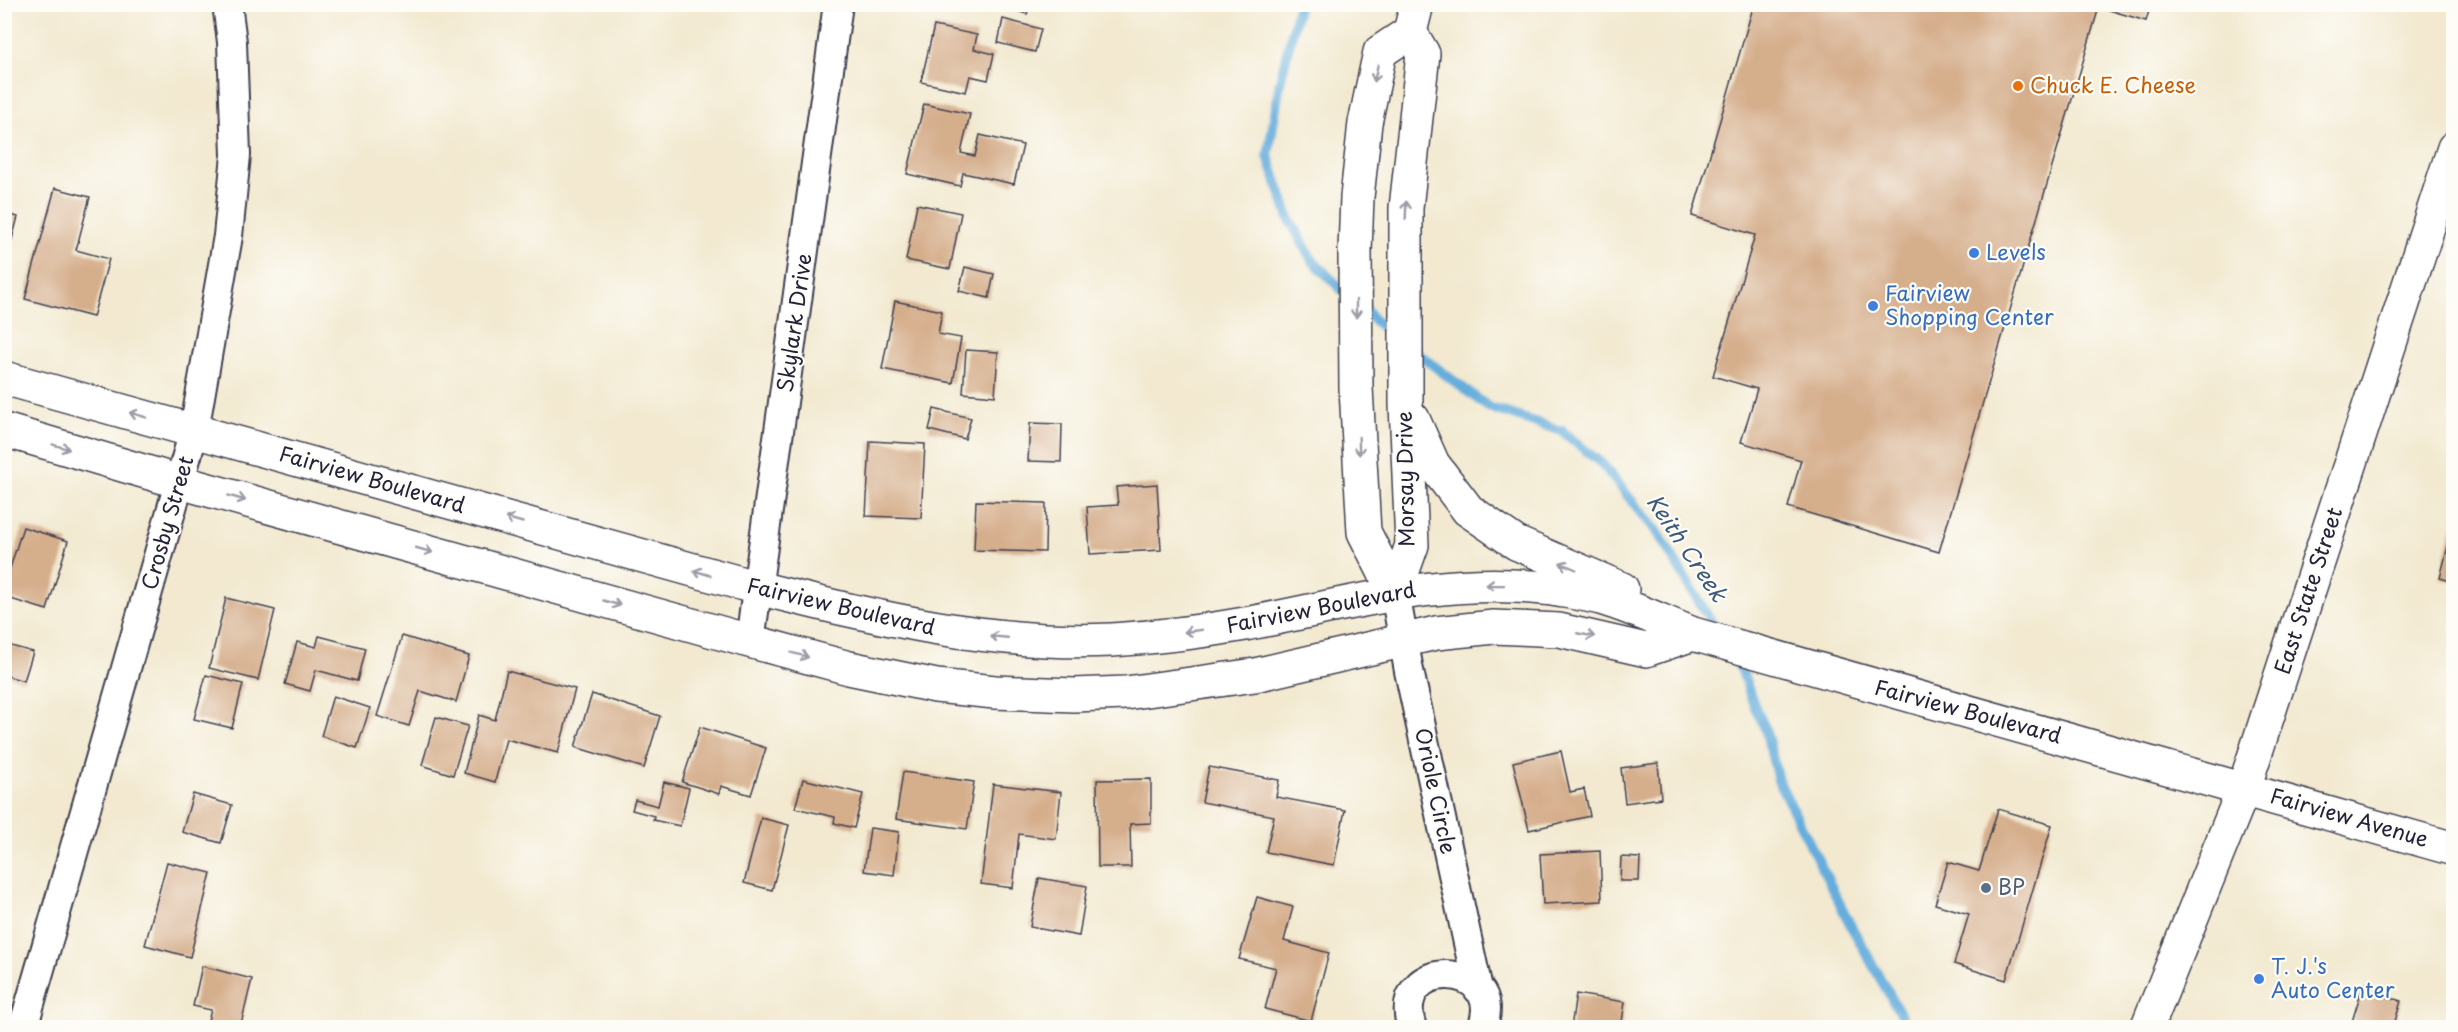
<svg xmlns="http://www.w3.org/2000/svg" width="2458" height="1032" font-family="'Playpen Sans',sans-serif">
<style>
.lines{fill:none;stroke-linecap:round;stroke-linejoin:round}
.stream{stroke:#65addc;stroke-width:10}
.building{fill:#d5ae8c}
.street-casing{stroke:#414051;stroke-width:32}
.secondary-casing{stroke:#414051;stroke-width:36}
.primary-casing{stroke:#414051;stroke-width:36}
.street{stroke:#fff;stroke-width:28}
.secondary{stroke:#fff;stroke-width:33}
.primary{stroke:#fff;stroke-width:33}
.oneway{stroke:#9c9ca7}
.food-dot{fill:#e8710a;stroke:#fdfcf7;stroke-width:2}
.shop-dot{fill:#3f7fe0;stroke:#fdfcf7;stroke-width:2}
.service-dot{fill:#5c6f8a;stroke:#fdfcf7;stroke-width:2}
.labels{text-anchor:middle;stroke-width:4.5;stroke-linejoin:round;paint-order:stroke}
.food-label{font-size:21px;fill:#c56008;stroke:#fdfcf7;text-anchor:start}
.shop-label{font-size:21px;fill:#366cbe;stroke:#fdfcf7;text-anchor:start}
.street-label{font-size:21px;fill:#22223b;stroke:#fdfcf7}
.service-label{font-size:21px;fill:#4e5e75;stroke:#fdfcf7;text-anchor:start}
.water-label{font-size:22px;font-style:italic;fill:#3d5a7b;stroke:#fdfcf7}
</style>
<rect width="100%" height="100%" fill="#fdfcf7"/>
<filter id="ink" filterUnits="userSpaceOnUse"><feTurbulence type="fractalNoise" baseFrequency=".0167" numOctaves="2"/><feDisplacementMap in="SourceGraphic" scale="12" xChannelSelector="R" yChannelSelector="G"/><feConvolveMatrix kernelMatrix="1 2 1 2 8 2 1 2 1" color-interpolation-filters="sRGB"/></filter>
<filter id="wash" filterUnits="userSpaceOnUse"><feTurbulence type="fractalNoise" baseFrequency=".008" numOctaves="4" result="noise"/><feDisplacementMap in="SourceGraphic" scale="24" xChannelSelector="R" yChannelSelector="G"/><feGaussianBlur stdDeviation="1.35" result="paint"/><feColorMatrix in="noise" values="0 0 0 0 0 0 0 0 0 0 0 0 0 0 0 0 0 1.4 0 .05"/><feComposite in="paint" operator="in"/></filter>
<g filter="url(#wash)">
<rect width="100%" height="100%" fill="#f2e9d0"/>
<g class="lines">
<!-- stream -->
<path class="stream" d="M1299 4 1280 82 1268 156 1289 218 1312 260 1349 297
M1364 308 1376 322 1399 339
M1412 349 1488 407 1562 431 1602 464 1658 533 1718 633
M1731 653 1742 671 1754 705 1765 728 1778 780 1851 926 1908 1028"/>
</g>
<g id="blocks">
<!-- building -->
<path class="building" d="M996 4H1030L1027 14Z
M1754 4H2151L2146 21 2099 7 1939 552 1788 507 1801 460 1741 442 1757 389 1713 376 1755 235 1692 216Z
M1003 19 1041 29 1035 52 998 43Z
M934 26 977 35 974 49 994 54 988 80 970 76 966 92 921 82Z
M924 104 970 114 961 153 975 156 980 135 1023 145 1014 184 963 173 960 186 907 174Z
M55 188 90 197 76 250 109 259 93 317 25 299Z
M917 204 961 213 950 269 906 260Z
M4 213 18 217 5 265H4Z
M965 267 994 274 989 298 959 291Z
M895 301 942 311 938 334 961 338 953 383 882 369Z
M966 350 998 352 995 396 963 393Z
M934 409 971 418 965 439 929 430Z
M1030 423 1062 424 1061 462 1028 461Z
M870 441 925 444 921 518 866 516Z
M1157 484 1161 550 1090 554 1087 507 1118 505 1116 487Z
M976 501 1046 503 1045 552 974 550Z
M2453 526H2454V582L2440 578Z
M23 527 68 541 47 610 4 597V587Z
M226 598 275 610 258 680 209 668Z
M319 636 365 648 357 681 316 670 310 691 285 684 297 642 316 647Z
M402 636 469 656 456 702 420 691 409 726 377 716Z
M4 644 33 652 24 681 4 675Z
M507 671 575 689 558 753 506 739 495 782 464 773 479 715 495 720Z
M206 675 243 684 232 728 194 719Z
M592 694 660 716 644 768 575 747Z
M333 696 370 708 357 748 321 736Z
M436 717 468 726 453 775 422 765Z
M700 727 766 748 751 795 721 786 719 794 682 782Z
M1561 751 1570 792 1584 789 1590 816 1529 830 1513 762Z
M1658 763 1661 798 1625 803 1621 768Z
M1209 767 1279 780 1276 797 1345 810 1334 865 1266 852 1274 816 1202 802Z
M903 772 974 782 967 829 896 819Z
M803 779 863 794 854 828 834 823 835 817 795 808Z
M1151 779V823L1130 824 1131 867H1098L1097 780Z
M664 782 689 788 680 826 653 820 654 816 632 810 635 800 658 806Z
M993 784 1061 792 1056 839 1019 834 1013 888 981 884Z
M193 794 232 805 221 843 182 832Z
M1998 809 2052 825 2006 980 1954 964 1969 914 1935 904 1948 862 1979 871Z
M761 818 789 825 772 890 744 883Z
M870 828 899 832 894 875 864 871Z
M1600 851 1602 901 1543 904 1540 854Z
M1621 857 1640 858 1639 881H1620Z
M167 862 211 873 190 957 145 945Z
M1039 878 1087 886 1079 936 1030 927Z
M1257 897 1293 907 1284 941 1329 953 1311 1021 1265 1009 1276 968 1239 959Z
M202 966 252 979 240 1028H206L211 1010 193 1006Z
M2362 989 2401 1001 2393 1028H2350Z
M1576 994 1625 1002 1621 1028H1571Z"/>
</g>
</g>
<g filter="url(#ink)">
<use href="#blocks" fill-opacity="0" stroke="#414051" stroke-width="1.5"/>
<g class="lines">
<!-- street casing -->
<g class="street-casing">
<path id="street" d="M1395 593 1409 671 1478 989
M750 641 838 4
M23 1028 194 431 228 236 236 155 232 42 227 4
M1412 1028C1388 954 1509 961 1482 1028"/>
</g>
<!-- secondary casing -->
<g class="secondary-casing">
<path id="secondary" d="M4 378 758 588C875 617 990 646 1112 640 1156 637 1201 632 1245 624 1351 604 1443 575 1552 589 1569 592 1588 594 1604 599 1634 608 1663 622 1693 634L2454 849
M1413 419 1433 464 1468 510 1516 543 1622 589
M4 430 180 482 742 639 849 668 936 686 995 692 1074 695 1126 693 1255 675 1436 633 1494 627 1559 630 1646 650 1693 634
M1395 593 1364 532 1356 388 1355 251 1357 197 1365 123 1380 52 1410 32 1417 4
M1395 593 1412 545 1406 404V208L1423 54 1410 32"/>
</g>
<!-- primary casing -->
<g class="primary-casing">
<path id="primary" d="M2147 1028 2244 788 2454 148"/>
</g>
<!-- street -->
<use href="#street" class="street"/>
<!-- secondary -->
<use href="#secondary" class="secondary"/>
<!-- primary -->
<use href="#primary" class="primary"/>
</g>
<!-- one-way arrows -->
<defs><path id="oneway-shaft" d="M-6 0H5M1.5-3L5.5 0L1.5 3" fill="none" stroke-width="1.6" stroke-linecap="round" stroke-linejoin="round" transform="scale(1.5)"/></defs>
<g class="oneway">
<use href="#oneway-shaft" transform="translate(1376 73) rotate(102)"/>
<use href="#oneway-shaft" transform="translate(1406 210) rotate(-88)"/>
<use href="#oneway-shaft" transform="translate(1356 309) rotate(90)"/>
<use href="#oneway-shaft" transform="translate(138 415) rotate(-164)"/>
<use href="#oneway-shaft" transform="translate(1359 446) rotate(88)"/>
<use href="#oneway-shaft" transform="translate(61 447) rotate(17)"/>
<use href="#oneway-shaft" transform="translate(237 498) rotate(16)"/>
<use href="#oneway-shaft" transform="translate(514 520) rotate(-164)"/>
<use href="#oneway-shaft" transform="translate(424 550) rotate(16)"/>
<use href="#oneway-shaft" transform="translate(1568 566) rotate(-157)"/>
<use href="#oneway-shaft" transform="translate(702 573) rotate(-164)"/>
<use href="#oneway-shaft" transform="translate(1495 585) rotate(-179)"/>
<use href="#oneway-shaft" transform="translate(612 603) rotate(16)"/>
<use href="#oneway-shaft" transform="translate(1193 631) rotate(172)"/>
<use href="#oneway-shaft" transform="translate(1586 635) rotate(11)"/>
<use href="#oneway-shaft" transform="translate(999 637) rotate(-175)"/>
<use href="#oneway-shaft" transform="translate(800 655) rotate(15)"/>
</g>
</g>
<!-- markers -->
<circle class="food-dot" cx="2018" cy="86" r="6"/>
<g class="shop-dot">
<circle cx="1974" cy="253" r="6"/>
<circle cx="1873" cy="306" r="6"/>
<circle cx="2259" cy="979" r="6"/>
</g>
<circle class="service-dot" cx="1986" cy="888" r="6"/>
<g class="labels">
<!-- food labels -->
<g class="food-label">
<text x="2030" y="93">Chuck E. Cheese</text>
</g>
<!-- shop labels -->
<g class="shop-label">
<text x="1986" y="260">Levels</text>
<text x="1885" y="301">Fairview<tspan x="1885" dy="24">Shopping Center</tspan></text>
<text x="2271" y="974">T. J.'s<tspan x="2271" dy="24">Auto Center</tspan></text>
</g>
<!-- street labels -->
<g class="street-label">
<text transform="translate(795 323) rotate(-82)" y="7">Skylark Drive</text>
<text transform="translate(1406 479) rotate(-91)" y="7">Morsay Drive</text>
<text transform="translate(372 480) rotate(16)" y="7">Fairview Boulevard</text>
<text transform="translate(168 523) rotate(-74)" y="7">Crosby Street</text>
<text transform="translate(2309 591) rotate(-72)" y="7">East State Street</text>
<text transform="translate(841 607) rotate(13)" y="7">Fairview Boulevard</text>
<text transform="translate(1321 608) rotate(-11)" y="7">Fairview Boulevard</text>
<text transform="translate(1968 712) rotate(15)" y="7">Fairview Boulevard</text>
<text transform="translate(1435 791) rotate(78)" y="7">Oriole Circle</text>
<text transform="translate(2349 818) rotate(16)" y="7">Fairview Avenue</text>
</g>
<!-- service labels -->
<g class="service-label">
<text x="1998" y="895">BP</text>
</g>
<!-- water labels -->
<g class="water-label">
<text transform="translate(1687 548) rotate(56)" y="8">Keith Creek</text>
</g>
</g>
<!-- margin -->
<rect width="2458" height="1032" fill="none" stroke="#fdfcf7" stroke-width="24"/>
</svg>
